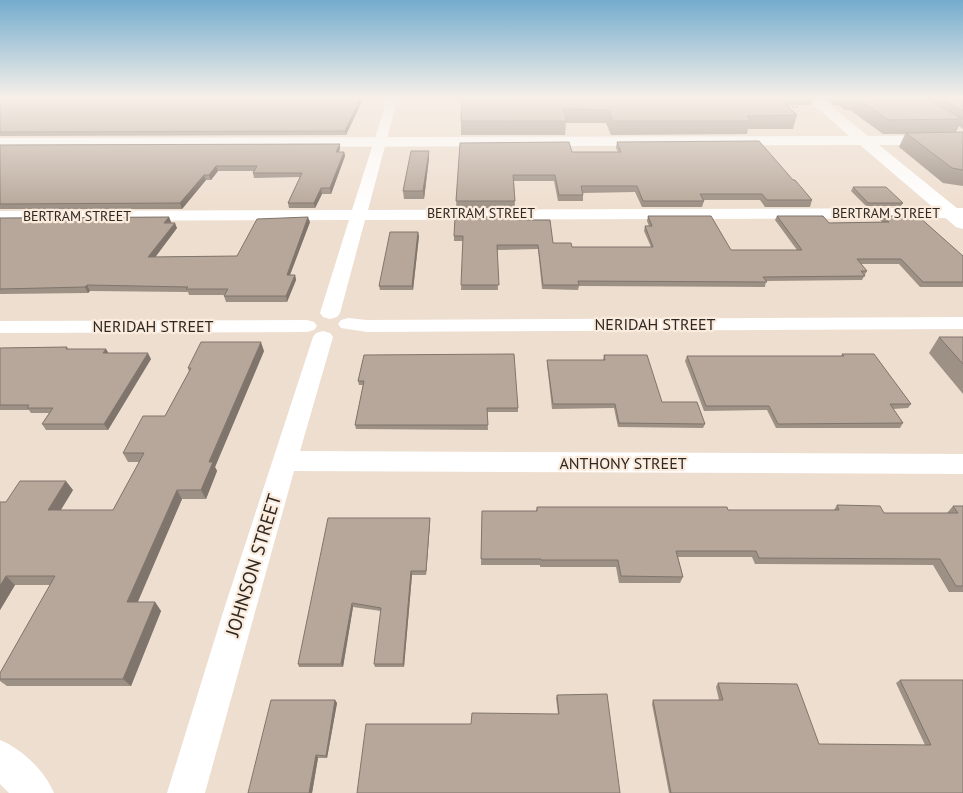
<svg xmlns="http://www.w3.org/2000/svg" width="963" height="793" font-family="'PT Sans',sans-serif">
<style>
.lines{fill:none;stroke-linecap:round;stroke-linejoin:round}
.path{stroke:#988c82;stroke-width:2;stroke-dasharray:2 2;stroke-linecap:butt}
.street{fill:#fff;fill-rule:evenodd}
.secondary{fill:#fff;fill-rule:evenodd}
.wall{fill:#9d9084}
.shaded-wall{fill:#80756c}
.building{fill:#b7a79a;stroke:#80756c}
.labels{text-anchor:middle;stroke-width:4.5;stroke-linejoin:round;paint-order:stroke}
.far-street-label{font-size:14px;fill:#2e2823;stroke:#fbebdc}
.street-label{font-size:16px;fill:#2e2823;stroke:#fbebdc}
.near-street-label{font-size:19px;fill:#2e2823;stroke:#fbebdc}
</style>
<rect width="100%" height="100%" fill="#eedecf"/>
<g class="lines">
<!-- path -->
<path class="path" d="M784 107H798"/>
<!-- street -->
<path class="street" d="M388 97H398L368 210 963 208V218L365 220 340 313 337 317 330 319 323 317 320 313 349 220 0 221V211L352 210Z
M963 317V329L367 332 341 328 338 324 341 320 348 318 367 320Z
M307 320 314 322 317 326 314 330 307 332 0 333V321Z
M323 331 330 333 333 337 300 451 963 454V474L294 471 205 793H167L225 606 313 337 316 333Z
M0 740C22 749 45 771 54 793H9L0 784Z"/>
<!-- secondary -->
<path class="secondary" d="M805 97H820L868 136 963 135V145H879L963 213V229L956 227 860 145 0 148V138L849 136Z"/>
</g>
<!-- wall -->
<path class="wall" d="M0 97H364L346 135 0 136Z
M444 97H814L811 105H786L797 115 793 129H748L747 134 611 135 606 123H566L565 135H461V121L462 100 445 98Z
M822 97H963V129L959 126 956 132H963V186L943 183 899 147 905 134H883L850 110H845L839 105H833Z
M617 142 793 180 812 200 810 207H765L760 200H703L704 201 702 207H642L635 192 583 193V201H558L554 181H514L515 208H456L460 143 572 152H618L616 148Z
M340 144V149L339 152H344L345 156 331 194H322L315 208H289L288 203 300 177 254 178 253 173 254 171H218L211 180H206L182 209H0V145Z
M429 158 424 199H404L403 191Z
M853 187 903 203 901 206H866L851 191Z
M648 216 731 250H797L775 220 777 216 829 223 882 222 880 220 882 216 963 256V287H920L899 264H861L867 271 862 280 766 281 765 287 579 286 578 290 542 289 538 249 497 250 498 290H461L463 241H454V236L517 220 553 243 572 247H651L644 231 645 226H649L647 221Z
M169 217 171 222 177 228 155 257 237 256 310 222 290 275H295L296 280 287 302H226L224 296 225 295H189L188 292 90 291 88 293 0 294V218Z
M419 236 413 290H380L379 286Z
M939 337H963V394L929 353Z
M67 347 68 349H106L108 353 151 359 108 430H46L42 424 49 413H31L29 410H0V348Z
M264 351 215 467 217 471 206 499H182L137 602H155L161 611 131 686H7L0 681V673L50 585H15L0 610V502H6L73 490 61 510H113L139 462H128L123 453 165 416 189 372 188 368Z
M842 354 911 404 908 408 893 409 903 423 900 428H776L767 410 704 411 685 361 687 356H841Z
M364 355 518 408V412H487L488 430 356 429 355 425 363 385H359L358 381Z
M604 355 662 402 705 424 703 428 618 427 614 408 552 409 547 364V360H603Z
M837 505 884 513H947L953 506H963V592H949L933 565 755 564 752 557H678L683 577 680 583H619L616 567H540V565H481L482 511H536L537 507 728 510H834Z
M430 518V522L426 575H412L404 667H375L374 664 381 611 353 607 343 667H299L298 664Z
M900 680 963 793H669L652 704 653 700H719L716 687 718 683 819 744 925 745 896 683Z
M557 695 620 793 471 724 558 714 556 698Z
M335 700 337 703 327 758H318L312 793H248Z"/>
<!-- shaded-wall -->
<path class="shaded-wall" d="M361 97H364L346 135 345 131Z
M340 144V149L337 156 336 152Z
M429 151V158L424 199 423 191Z
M344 152 345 156 331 194 330 188Z
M216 166 218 171 211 180 209 175Z
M204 175 206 180 182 209 180 203Z
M321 188 322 194 315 208 314 203Z
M169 217 171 222 164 223Z
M308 217 310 222 288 280 287 275Z
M175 223 177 228 151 263 148 257Z
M418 232 419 236 413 290 412 286Z
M295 275 296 280 287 302 286 296Z
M87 285 90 291 88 293 85 287Z
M261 342 264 351 215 467 217 471 206 499 201 490 209 462Z
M106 349 109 354 103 353Z
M148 353 151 359 108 430 104 424Z
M66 481 73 490 55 519 48 510Z
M177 490 182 499 134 611 127 602Z
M430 518V522L426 575V571Z
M411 571 412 575 404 667 403 664Z
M6 576 15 585 0 610V586Z
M155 602 161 611 131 686 123 679Z
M352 603 353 607 343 667 341 664Z
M335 700 337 703 327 758 326 756Z
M316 755 318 758 312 793H309Z"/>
<!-- building -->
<path class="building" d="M0 97H361L345 131 0 132Z
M462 97H778L797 115 747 116 751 121H613L608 110 563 109 567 121H461Z
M851 97H931L930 98V100L962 119 889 120 855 97Z
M938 97H963V111Z
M963 132V170L952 168 906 133Z
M759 141 793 180H795L812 200H767L762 194H700L704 201H643L637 186H581L583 195H559L555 175H513L515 201H456L460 143 569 142 572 152H621L617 142Z
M340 144 336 152H344L330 188H321L314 203H288L302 173H253L257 166H216L209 175H204L180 203 0 204V145Z
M411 151H429L423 191H403Z
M853 187H886L903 203H868Z
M648 216H711L731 250H802L777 216H823L829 223 889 222 882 216H918L963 256V282H923L901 259H857L867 271H861L865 276 763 277 767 282 578 281 579 285H543L538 245H497L499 285H461L463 236H454L455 217H516L517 220H550L553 243H571L572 247H653L645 226H652Z
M169 217 164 223H175L148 257 237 256 257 219 308 217 287 275H295L286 296H224L228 289H186L188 287 87 285 85 287 0 289V218Z
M390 232H418L412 286H379Z
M939 337H963V364Z
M201 342H261L209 462H213L201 490H177L127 602H155L123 679H0V673L55 576H6L0 586V502H6L20 481H66L48 510H113L144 453H123L143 416H165L191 368H188Z
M67 347 66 349H106L103 353H148L104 424H42L53 408H27L29 405H0V348Z
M514 354 518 408H487L488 425H355L364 381H358L364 355Z
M842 354H874L911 404H890L903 423 778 424 769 406H706L687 356H844Z
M604 355H647L662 402H697L705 424 619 423 615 404H553L547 360H605Z
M837 505 880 506 884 513H958L953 506H963V586H956L940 559 759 558 756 551H676L683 577 621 576 618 560H541V559H481L482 511H537V507H727L728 510H839Z
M328 518H430L426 571H411L403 664H374L381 608 352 603 341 664H298Z
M900 680H963V793H671L653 700H723L718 683 797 684 819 744 931 745Z
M607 694 620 793H357L366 724H471L472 713 559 714 557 695Z
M271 700H335L326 756 316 755 309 793H248Z"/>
<!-- sky -->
<linearGradient id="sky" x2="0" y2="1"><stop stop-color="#74acce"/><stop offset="0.47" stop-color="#f7f0e9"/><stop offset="1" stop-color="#f7f0e9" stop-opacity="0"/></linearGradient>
<rect width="963" height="208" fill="url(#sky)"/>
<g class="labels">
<!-- far-street labels -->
<g class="far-street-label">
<text x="481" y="218">BERTRAM STREET</text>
<text x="886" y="218">BERTRAM STREET</text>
<text x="77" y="221">BERTRAM STREET</text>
</g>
<!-- street labels -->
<g class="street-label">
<text x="655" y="330">NERIDAH STREET</text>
<text x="153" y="332">NERIDAH STREET</text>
<text x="623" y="469">ANTHONY STREET</text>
</g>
<!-- near-street labels -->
<g class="near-street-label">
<text transform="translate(253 565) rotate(-73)" y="7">JOHNSON STREET</text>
</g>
</g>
</svg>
